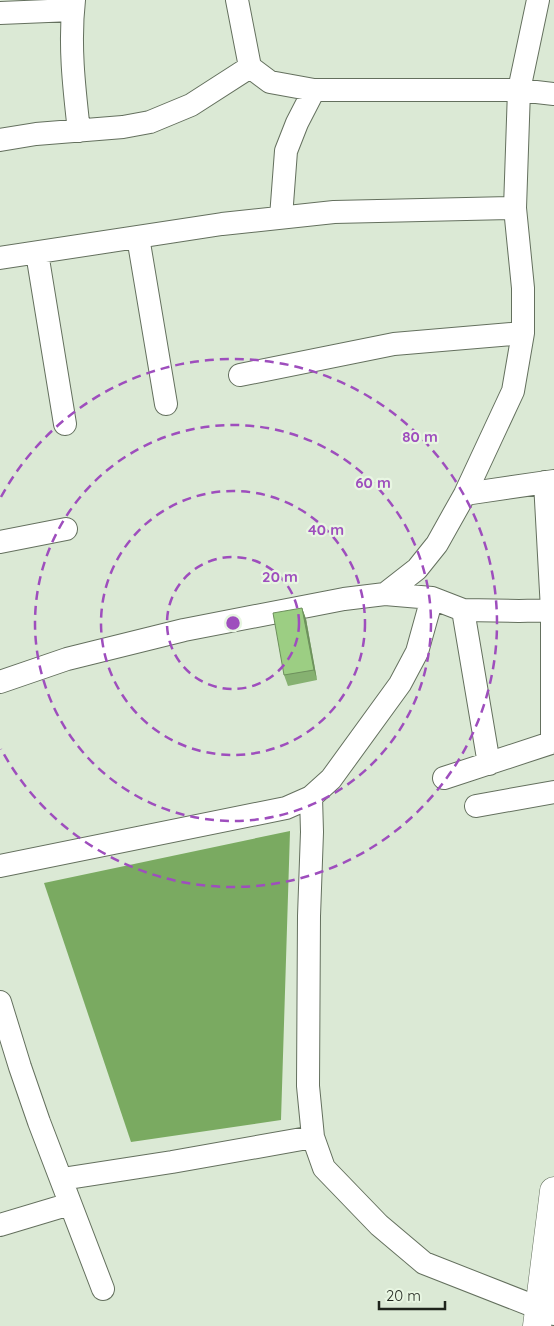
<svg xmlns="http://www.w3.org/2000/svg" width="554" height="1326" font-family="Quicksand,sans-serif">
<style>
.water{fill:#7aaa61}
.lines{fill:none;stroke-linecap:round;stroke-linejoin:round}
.minor-casing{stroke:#64705e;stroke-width:24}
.tertiary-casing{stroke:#64705e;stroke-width:29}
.minor{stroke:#fff;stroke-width:22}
.tertiary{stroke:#fff;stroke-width:28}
.wall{fill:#86b171}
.shaded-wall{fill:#6d905c}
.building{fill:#9cce83;stroke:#6d905c}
.ring{fill:none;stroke:#9e4ebd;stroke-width:2.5;stroke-dasharray:9 6}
.centre{fill:#9e4ebd;stroke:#e8f6e2;stroke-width:2.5}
.ring-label{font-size:15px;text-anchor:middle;font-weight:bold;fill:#9e4ebd;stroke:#e8f6e2;stroke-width:4.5;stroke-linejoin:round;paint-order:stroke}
</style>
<rect width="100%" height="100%" fill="#dbe9d5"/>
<!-- water -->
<path class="water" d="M290 831 281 1120 131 1142 44 883Z"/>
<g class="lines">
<!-- minor casing -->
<g class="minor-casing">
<path id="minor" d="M74 0C69 44 74 87 79 131
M237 0 250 67 270 82 314 90H519L554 94
M0 13 72 10
M0 140 36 134 123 127 150 122 191 105 250 67
M281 217 286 151 297 123 314 90
M138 237 166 404
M37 253 65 424
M0 258 222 224 334 212 515 208
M240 375 394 344 523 333
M545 482 552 610V742
M465 494 554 481
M0 542 66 529
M385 594 417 569 437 544 465 494 513 391 523 333V288L515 208 519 90 538 0
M463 610 489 764
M0 682 67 659 184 630 344 599 385 594 432 598 463 610 519 611 554 610
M444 778 554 742
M311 797 312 832 309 916 308 1086 313 1137 324 1168 379 1225 424 1263 554 1314
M476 806 554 792
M0 866 286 808 311 797 331 779 400 684 417 652 432 598
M0 1002 20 1067 39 1122 103 1289
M62 1179 172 1162 313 1137
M0 1225 70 1204"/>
</g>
<!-- tertiary casing -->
<g class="tertiary-casing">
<path id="tertiary" d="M537 1326 554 1191"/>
</g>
<!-- minor -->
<use href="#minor" class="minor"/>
<!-- tertiary -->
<use href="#tertiary" class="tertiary"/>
</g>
<!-- wall -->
<path class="wall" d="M302 608 306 619 317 680 288 686 284 675Z"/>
<!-- shaded-wall -->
<path class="shaded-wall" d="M302 608 306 619 317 680 314 670Z"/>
<!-- building -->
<path class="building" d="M302 608 314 670 284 675 273 613Z"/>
<!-- distance rings -->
<g class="ring">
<circle cx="233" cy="623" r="66"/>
<circle cx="233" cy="623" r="132"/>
<circle cx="233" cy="623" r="198"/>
<path d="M1 497A264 264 0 1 1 1 749"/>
</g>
<circle cx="233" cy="623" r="8" class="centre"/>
<g class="ring-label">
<text x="420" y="442">80 m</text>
<text x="373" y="488">60 m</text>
<text x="326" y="535">40 m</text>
<text x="280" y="582">20 m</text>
</g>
<!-- scale -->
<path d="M379 1301v8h66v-8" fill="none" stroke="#1f241c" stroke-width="2.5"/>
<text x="386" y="1301" font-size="15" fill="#1f241c" stroke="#e8f6e2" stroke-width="4" paint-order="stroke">20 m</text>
</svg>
